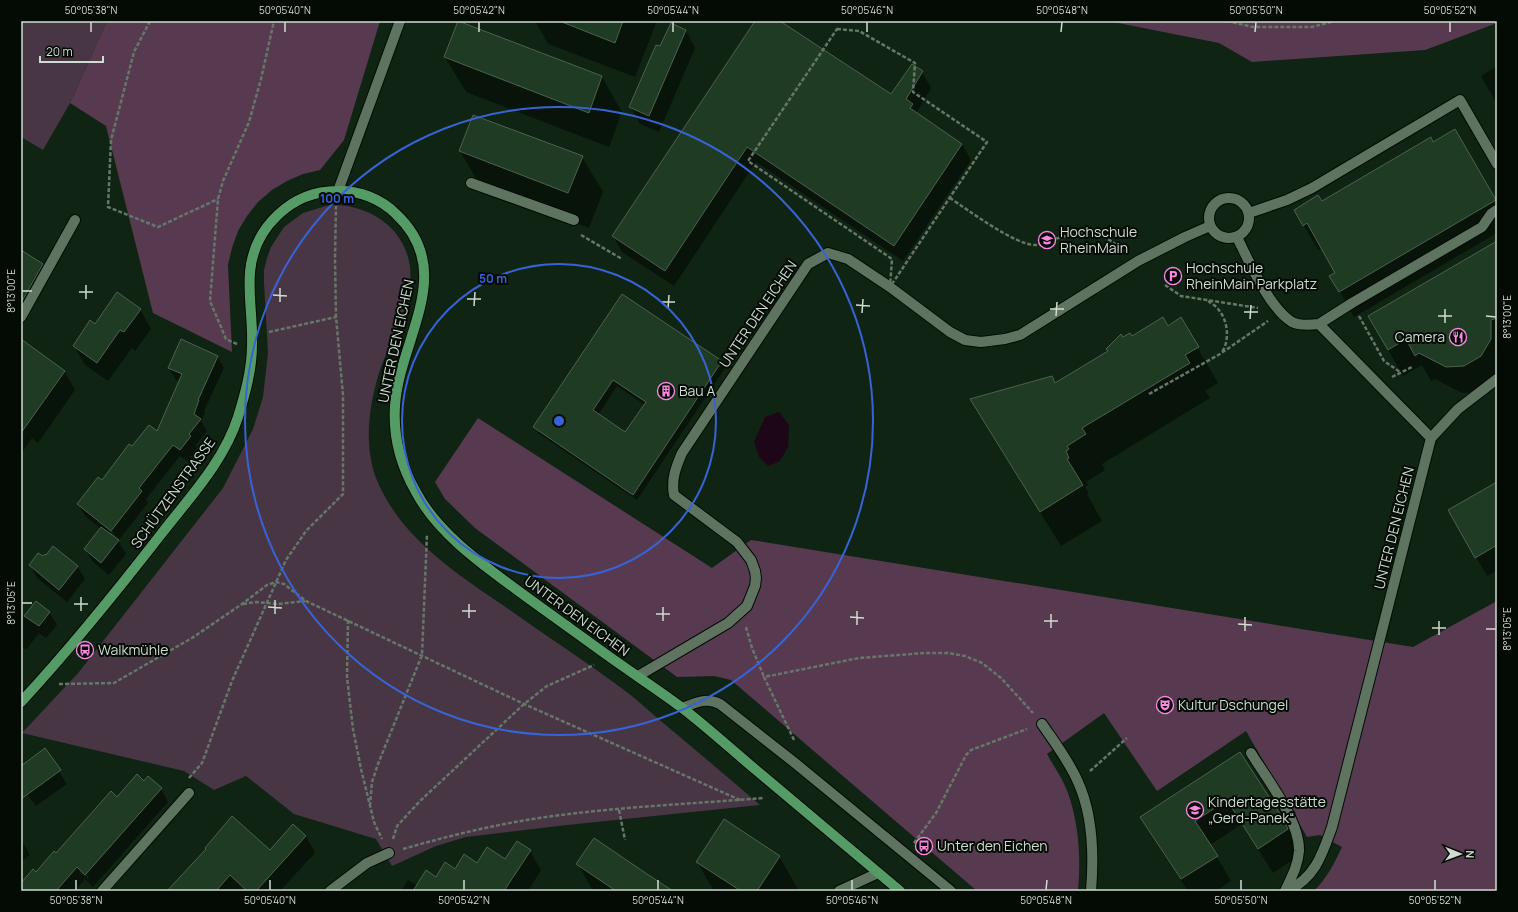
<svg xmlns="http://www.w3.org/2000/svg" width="1518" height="912" font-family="Manrope,sans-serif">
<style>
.green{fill:#483644}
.forest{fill:#573a50}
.water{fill:#1e0619}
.shadow{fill:#0007;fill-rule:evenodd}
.building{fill:#1f3b24;stroke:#4c624f;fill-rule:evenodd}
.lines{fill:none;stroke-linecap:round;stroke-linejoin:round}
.minor-casing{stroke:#000d02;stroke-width:12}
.major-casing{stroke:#000d02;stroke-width:12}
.path{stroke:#667769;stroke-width:2.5;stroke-dasharray:4 2;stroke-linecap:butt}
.minor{stroke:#5e7461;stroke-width:10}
.major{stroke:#559b65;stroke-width:10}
.ticks{fill:none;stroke:#cfdcd1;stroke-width:1.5}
.ring{fill:none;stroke:#3863d7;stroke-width:2}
.labels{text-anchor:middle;stroke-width:4;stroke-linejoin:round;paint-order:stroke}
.poi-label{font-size:14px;fill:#cfdcd1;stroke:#040b05;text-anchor:start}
.street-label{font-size:14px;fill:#cfdcd1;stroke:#040b05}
.centre{fill:#3863d7;stroke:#040b05;stroke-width:2}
.ring-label{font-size:12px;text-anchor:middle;font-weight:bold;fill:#3863d7;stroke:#040b05;stroke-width:4;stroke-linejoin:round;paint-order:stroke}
.neatline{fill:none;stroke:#cfdcd1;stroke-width:1.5}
.ticks-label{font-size:10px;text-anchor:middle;fill:#cfdcd1}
</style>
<rect width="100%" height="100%" fill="#102414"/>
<!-- green -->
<path class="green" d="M21 21H107L70 103 43 150 21 137Z
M339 205C361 207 379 215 394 231 435 281 388 333 376 384 368 413 365 449 376 478 399 536 454 572 504 606 542 633 582 659 620 687 637 699 652 714 668 727 699 753 730 779 760 805L567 825 466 837 436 846 392 866 376 839 294 814 246 776 214 790 184 771 22 733 79 672 223 488 253 429 263 397 268 353 264 283V270L267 258 271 247 284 227 303 213 326 206Z"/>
<!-- forest -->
<path class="forest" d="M107 21H380L344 140 320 170 303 174 287 181 272 190 258 202 247 216 238 231 232 248 228 265 232 352 153 313 106 126 70 103Z
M1108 21H1497V23L1425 50 1252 62 1219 43Z
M478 418 712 568 751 540 1413 647 1497 601V891H1314C1327 878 1334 864 1342 847L1320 835 1307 837 1246 731 1157 791 1104 713 1047 754C1054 767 1063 779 1068 793 1079 825 1081 858 1078 891H977L731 680 714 676 677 677 475 528 445 499 435 482Z"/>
<!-- water -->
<path class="water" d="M779 412 789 425 788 447 780 461 768 466 759 457 754 442 765 417Z"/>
<!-- shadow -->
<path class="shadow" d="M535 21H657L635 77 548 44Z
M756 21H778L891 96 922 72 931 88 917 112 919 115 962 144 971 160 903 261 756 162 674 286 622 252 613 236Z
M459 22 602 77 622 112 609 147 466 92 445 57Z
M671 25 686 31 695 48 659 132 640 124 631 107Z
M1497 66V104L1481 76Z
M1454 131 1497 204V233L1354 317 1331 276 1337 273 1322 248 1318 250 1295 210 1321 202Z
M460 151 582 157 603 192 589 228 481 187Z
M1497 242V381L1480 392 1462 393 1435 379 1431 381 1422 365 1403 376 1369 316Z
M21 251 42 264 50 277 21 326Z
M622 295 721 362 725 368 637 500 538 433 534 427ZM617 386 645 405 626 433 598 415Z
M140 309 151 329 135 351 132 348 108 381 85 365 74 346 95 325Z
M1181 319 1218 383 1205 391 1210 398 1102 464 1105 470 1086 482 1088 485 1085 487 1089 493 1087 494 1102 521 1061 546 971 400 1056 384 1109 352 1123 339 1168 327Z
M21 344 64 371 75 390 38 443 32 438 21 454Z
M217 356 224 368 204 411 205 413 201 421 207 431 196 445 197 448 187 461 180 456 146 499 148 503 118 541 126 554 109 575 93 562 85 549 101 529 85 516 78 504 102 481 132 447 157 432 180 381 176 380 169 368ZM109 526 116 537H113L107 527Z
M1497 483V571L1487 576 1449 510Z
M43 557 77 566 85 579 67 602 37 578 30 565Z
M49 612 57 625 46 638 39 633 26 650 21 645V613L25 616Z
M45 750 67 784 36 806 21 786V767Z
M1239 753 1283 820 1302 854 1273 873 1242 824 1210 845 1231 881 1216 891H1188L1156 842 1142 817Z
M144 782 161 789 168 802 93 887 85 879 75 891H21V884L36 873 117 799ZM79 868 89 877 88 879 79 870Z
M306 836 315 853 280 891H168Z
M21 839 30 855 21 862Z
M530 851 541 870 528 891H401L408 880 417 886 455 870 477 864 505 860Z
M779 856 799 891H714L697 862Z
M578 864 671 891H593Z"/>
<!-- building -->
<path class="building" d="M458 21 602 76 589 113 444 57Z
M563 21H623L615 43 562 22Z
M755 21H780L891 94 912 64 923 71 906 99 913 104 910 108 962 144 894 246 747 147 665 271 612 236Z
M671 23 686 30 649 116 629 107 656 45 660 46Z
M473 115 583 156 568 193 459 151Z
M1455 129 1496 200 1339 292 1329 276 1335 273 1307 223 1303 226 1294 210 1318 195 1322 201 1431 137 1433 142Z
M1497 241V318L1491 320V339L1481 356 1464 366 1446 367 1419 353 1415 356 1406 339 1388 350 1368 316Z
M21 250 43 264 21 303Z
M117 292 141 309 124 332 120 330 97 363 73 346 90 320 95 324Z
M622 294 722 361 633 495 533 427ZM613 380 646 402 625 432 593 410Z
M1163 317 1168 326 1181 317 1199 347 1185 355 1190 363 1082 428 1086 434 1067 446 1069 449 1066 451 1069 458 1067 459 1083 485 1040 512 970 399 1052 376 1055 383 1108 351 1106 349 1121 334 1123 337 1130 333 1132 336Z
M21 339 65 371 21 433Z
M181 339 218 356 198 400H199L194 414 201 419 189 434 191 436 180 450 173 445 139 488 142 491 111 531 77 504 98 477 102 480 129 444 132 446 149 425 157 431 182 374 168 368Z
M1497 482V545L1475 558 1448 510Z
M101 527 119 540 101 563 84 549Z
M53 546 78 566 59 590 29 565 38 553 43 556 45 554 46 555Z
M36 601 50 612 39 626 24 616Z
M45 748 61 770 21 799V766Z
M1240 752 1284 820 1288 829 1258 849 1227 800 1195 821 1218 856 1181 879 1140 817Z
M137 774 144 781 148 776 162 788 85 875 77 867 56 891H21V883L33 869 36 872 54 851 56 853 111 791 117 797Z
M232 816 270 850 293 824 306 836 256 891H247L230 875 216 891H167L206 849 205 848Z
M724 819 780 856 757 891H741L696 862Z
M594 838 647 874 673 891H616L576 864Z
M517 841 531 850 504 891H413L426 870 436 877 445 862 455 869 464 854 477 863 487 847 505 859Z"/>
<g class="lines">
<!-- minor casing -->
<g class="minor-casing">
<path id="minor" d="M471 183 574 220
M338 191 400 21
M1209 218a20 20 0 1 1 40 0a20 20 0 1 1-40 0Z
M1249 213 1287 200 1312 188 1460 100 1497 164
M1237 237C1248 260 1270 309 1292 322 1300 326 1311 325 1319 324L1431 438
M21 317 75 220
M1319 324 1352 303 1482 227 1491 214 1497 210
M638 676 728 623 747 606 755 586 756 578 755 571 751 560 737 542 674 495C671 479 676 467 682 453L808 264 828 253 848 259 890 287 950 332 965 340 981 342 1005 339 1020 335 1138 261 1185 237 1210 226
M682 708C695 703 706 697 720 704L795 763 951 891
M1042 724C1055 743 1069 761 1078 782 1093 815 1094 855 1091 891
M1251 753C1267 779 1300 821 1299 851 1298 866 1291 878 1285 891
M102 891 189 793
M330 891 367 863 389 853
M839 891 878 873
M1288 891C1316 876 1322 855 1332 827L1431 438 1458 409 1497 379"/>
</g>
<!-- major casing -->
<g class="major-casing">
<path id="major" d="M21 702C71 648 117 591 162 533 190 497 224 461 238 417 245 394 252 370 252 345 253 321 248 296 250 272 254 227 292 191 337 191 359 190 381 199 396 214 458 272 399 339 395 406 393 436 401 466 416 492 439 536 489 569 528 598 554 617 581 636 607 655 632 673 657 689 681 707 707 727 731 749 756 770 804 810 852 851 900 891"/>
</g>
<!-- path -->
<path class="path" d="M150 21 134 52 111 140 108 207 158 227 218 199
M1227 21 1253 27H1312L1335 21
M837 29 859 31 915 63 913 92 987 142 890 287 892 259 748 161Z
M950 198C968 210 1015 245 1035 245 1041 245 1049 241 1055 239 1088 229 1098 230 1125 251
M581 235 622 259
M1165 285 1181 296 1258 308
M1208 301C1211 303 1216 306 1218 309 1228 320 1230 340 1222 352
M1359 316 1384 361 1400 372
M269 332 336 317
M237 344 226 339 210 301 218 199 223 181 249 122 261 79 274 21
M1392 377 1412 367
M1149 394 1220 354 1268 321
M243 604 256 602 278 604 305 601
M348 620 347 677 353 729 361 769 374 822 382 839
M746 627 752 648 764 677
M59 684 114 683 192 638 242 604 267 585 276 582 284 584 306 601 524 704 740 800
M794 740 764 677 859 658 925 653H948L965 656 982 663 1001 678 1033 713
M1090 771 1127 738
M189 778 202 763 232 681 286 560 306 531 343 494V395L336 317 335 258 336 206
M370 806 372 782 378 764 422 655 427 534
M619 810 625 840
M393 839 397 826 420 801 524 704 547 686 594 665
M914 843 936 813 966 755 971 750 1027 729
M403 849C448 836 493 825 539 818 614 807 689 804 764 798"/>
<!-- minor -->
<use href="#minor" class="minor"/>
<!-- major -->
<use href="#major" class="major"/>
</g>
<!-- ticks -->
<path class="ticks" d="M91 32V22M285 32V22M479 32V22M673 32V22M867 32V22M1061 32 1062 22M1255 32 1256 22M1450 32V22M22 291H32M79 292H93M273 295 287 296M86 299V285M467 299H481M280 302V288M661 302H675M856 305 870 306M474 306 475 292M668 309 669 295M1050 309H1064M1244 312H1258M862 313 863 299M1056 316 1057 302M1438 316H1452M1486 316 1496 317M1250 319 1251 305M1445 323V309M22 603H32M74 604H88M268 607 282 608M81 611V597M462 611H476M275 614V600M656 614H670M850 617 864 618M469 618V604M663 621V607M1044 621H1058M1238 624 1252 625M857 625V611M1051 628V614M1432 628H1446M1486 629H1496M1245 631V617M1439 635V621M76 890V880M270 890V880M464 890V880M658 890V880M852 890V880M1046 890 1047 880M1241 890V880M1435 890V880"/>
<!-- distance rings -->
<g class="ring">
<circle cx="559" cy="421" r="157"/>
<circle cx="559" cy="421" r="314"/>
</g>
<!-- icons -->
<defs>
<g id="university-ring" transform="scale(0.9)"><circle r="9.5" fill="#040b05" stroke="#fc86e4" stroke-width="1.5"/><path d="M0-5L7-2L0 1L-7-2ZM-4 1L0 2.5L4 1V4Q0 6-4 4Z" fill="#fc86e4"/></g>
<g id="parking-ring" transform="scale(0.9)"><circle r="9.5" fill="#040b05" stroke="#fc86e4" stroke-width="1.5"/><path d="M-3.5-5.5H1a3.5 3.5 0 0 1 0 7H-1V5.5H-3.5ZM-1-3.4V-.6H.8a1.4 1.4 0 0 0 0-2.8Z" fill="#fc86e4"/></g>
<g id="restaurant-ring" transform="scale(0.9)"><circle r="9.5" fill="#040b05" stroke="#fc86e4" stroke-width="1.5"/><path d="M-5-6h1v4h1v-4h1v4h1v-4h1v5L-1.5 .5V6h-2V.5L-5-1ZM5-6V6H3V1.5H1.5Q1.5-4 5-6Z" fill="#fc86e4"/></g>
<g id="building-ring" transform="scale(0.9)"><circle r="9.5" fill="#040b05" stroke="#fc86e4" stroke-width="1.5"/><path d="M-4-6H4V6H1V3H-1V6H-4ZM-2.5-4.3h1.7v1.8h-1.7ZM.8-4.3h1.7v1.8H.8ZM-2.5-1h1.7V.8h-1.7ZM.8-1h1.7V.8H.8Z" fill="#fc86e4"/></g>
<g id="bus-ring" transform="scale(0.9)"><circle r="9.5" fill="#040b05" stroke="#fc86e4" stroke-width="1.5"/><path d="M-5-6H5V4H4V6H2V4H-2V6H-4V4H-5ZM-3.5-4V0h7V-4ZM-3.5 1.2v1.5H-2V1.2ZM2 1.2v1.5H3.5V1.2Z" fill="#fc86e4"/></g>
<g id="theatre-ring" transform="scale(0.9)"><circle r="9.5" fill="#040b05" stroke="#fc86e4" stroke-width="1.5"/><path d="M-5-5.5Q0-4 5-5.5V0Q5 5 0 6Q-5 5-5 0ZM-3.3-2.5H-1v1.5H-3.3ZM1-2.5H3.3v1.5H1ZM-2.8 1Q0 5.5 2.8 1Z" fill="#fc86e4"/></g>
<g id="school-ring" transform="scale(0.9)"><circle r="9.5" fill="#040b05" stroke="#fc86e4" stroke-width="1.5"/><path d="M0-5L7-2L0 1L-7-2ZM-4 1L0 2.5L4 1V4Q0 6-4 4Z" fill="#fc86e4"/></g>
</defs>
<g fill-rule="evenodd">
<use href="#university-ring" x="1047" y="240"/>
<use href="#parking-ring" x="1173" y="276"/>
<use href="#restaurant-ring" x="1458" y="337"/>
<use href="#building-ring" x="666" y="391"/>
<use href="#bus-ring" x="85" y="650"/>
<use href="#theatre-ring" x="1165" y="705"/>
<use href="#school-ring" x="1195" y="810"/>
<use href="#bus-ring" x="924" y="846"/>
</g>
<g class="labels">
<!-- poi labels -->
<g class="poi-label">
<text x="1060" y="237">Hochschule<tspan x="1060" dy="16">RheinMain</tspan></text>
<text x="1186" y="273">Hochschule<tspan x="1186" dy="16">RheinMain Parkplatz</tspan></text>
<text x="1445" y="342" text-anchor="end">Camera</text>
<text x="679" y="396">Bau A</text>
<text x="98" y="655">Walkmühle</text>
<text x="1178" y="710">Kultur Dschungel</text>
<text x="1208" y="807">Kindertagesstätte<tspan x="1208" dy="16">„Gerd-Panek“</tspan></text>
<text x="937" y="851">Unter den Eichen</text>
</g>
<!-- street labels -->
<g class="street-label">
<text transform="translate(758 314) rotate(-56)" y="5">UNTER DEN EICHEN</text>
<text transform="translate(396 341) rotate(-78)" y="5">UNTER DEN EICHEN</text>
<text transform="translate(173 493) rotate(-54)" y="5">SCHÜTZENSTRASSE</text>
<text transform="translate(1394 528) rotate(-76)" y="5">UNTER DEN EICHEN</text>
<text transform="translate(577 616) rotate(36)" y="5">UNTER DEN EICHEN</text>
</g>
</g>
<circle cx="559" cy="421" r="6" class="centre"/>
<g class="ring-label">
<text x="337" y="203">100 m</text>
<text x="493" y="283">50 m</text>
</g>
<!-- border -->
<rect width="1518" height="912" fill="none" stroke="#040b05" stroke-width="44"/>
<!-- north arrow -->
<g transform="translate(1460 854) rotate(91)" stroke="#040b05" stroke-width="3" paint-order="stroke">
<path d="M0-3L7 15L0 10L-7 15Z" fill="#cfdcd1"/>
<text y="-6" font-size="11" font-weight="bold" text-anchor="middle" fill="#cfdcd1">N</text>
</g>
<!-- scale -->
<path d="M40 56v6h63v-6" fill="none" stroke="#cfdcd1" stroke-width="2"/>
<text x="46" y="56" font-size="12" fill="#cfdcd1" stroke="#040b05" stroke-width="3" paint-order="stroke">20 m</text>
<rect x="22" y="22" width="1474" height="868" class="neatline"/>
<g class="ticks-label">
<text x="91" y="14">50°05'38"N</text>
<text x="285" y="14">50°05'40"N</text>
<text x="479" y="14">50°05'42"N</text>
<text x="673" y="14">50°05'44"N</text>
<text x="867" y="14">50°05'46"N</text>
<text x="1062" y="14">50°05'48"N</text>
<text x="1256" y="14">50°05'50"N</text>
<text x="1450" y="14">50°05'52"N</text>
<text transform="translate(11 291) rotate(-90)" y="4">8°13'00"E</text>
<text transform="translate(1507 317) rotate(-90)" y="4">8°13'00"E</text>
<text transform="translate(11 603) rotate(-90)" y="4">8°13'05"E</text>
<text transform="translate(1507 629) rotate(-90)" y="4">8°13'05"E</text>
<text x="76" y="904">50°05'38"N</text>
<text x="270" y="904">50°05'40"N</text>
<text x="464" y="904">50°05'42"N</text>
<text x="658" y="904">50°05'44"N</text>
<text x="852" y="904">50°05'46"N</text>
<text x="1046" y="904">50°05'48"N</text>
<text x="1241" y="904">50°05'50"N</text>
<text x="1435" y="904">50°05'52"N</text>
</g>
</svg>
